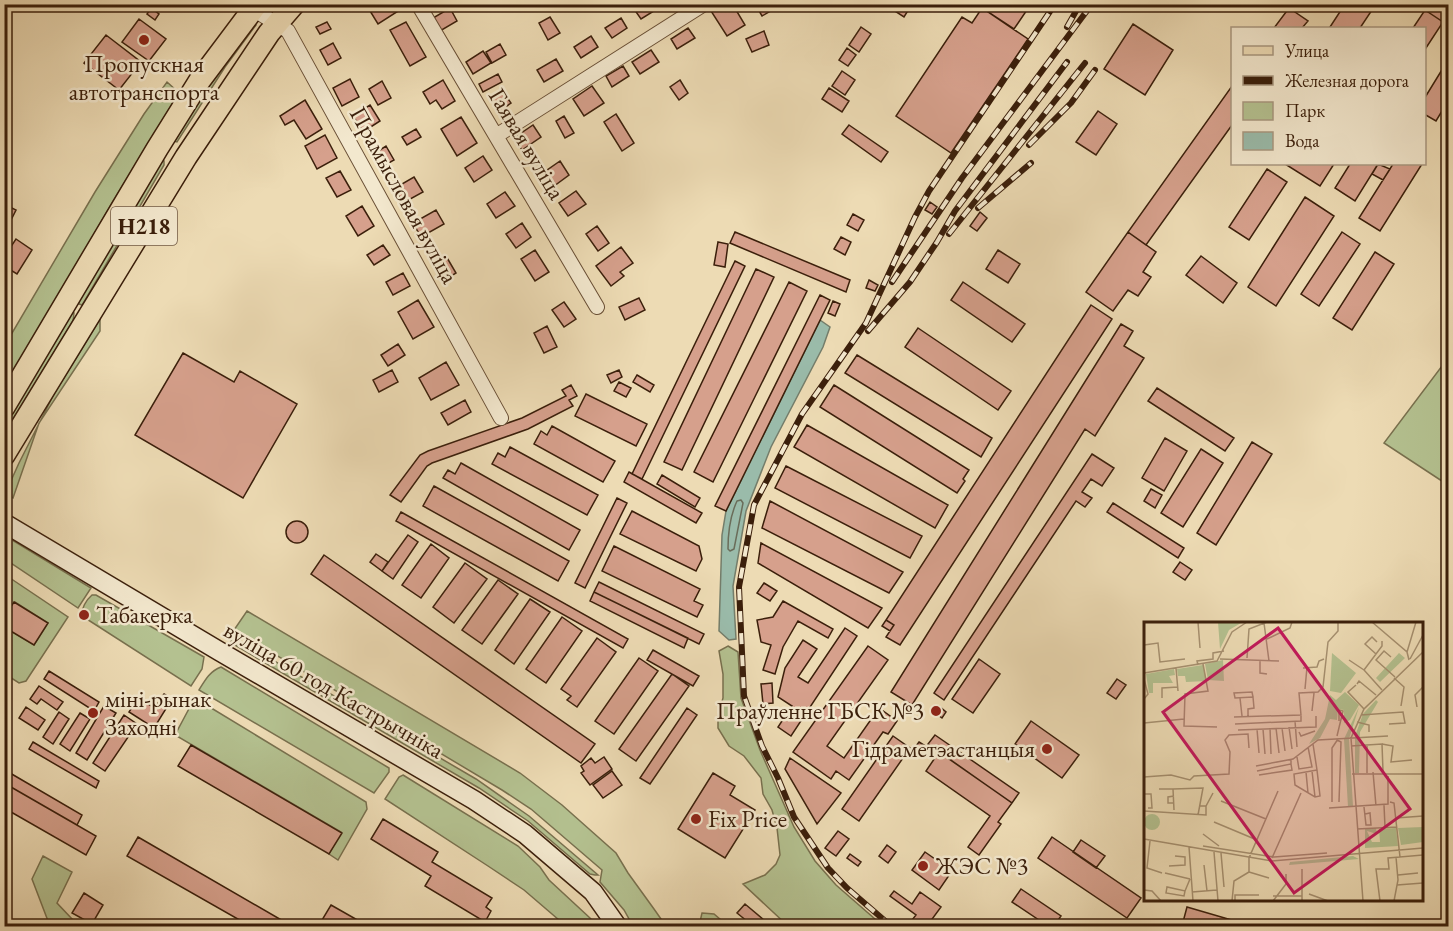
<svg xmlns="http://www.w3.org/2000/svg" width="1453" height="931" font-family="'EB Garamond',serif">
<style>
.green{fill:#b4c190;stroke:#78704e;stroke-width:1.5}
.water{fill:#9abbaa;stroke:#747d6a;stroke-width:1.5}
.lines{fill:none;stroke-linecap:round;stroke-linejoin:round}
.shore{stroke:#6a6d5a;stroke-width:1.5}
.building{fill:#d6a08c;stroke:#3b1f0b;stroke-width:1.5}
.street-casing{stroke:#684e35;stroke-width:16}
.secondary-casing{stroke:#3b1f0b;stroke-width:21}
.primary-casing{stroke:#3b1f0b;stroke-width:24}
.street{stroke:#f3e8ce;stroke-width:14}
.secondary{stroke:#f3e8ce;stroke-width:18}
.primary{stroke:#eddbb4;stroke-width:21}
.rail-casing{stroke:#3b1f0b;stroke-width:6}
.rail{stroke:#f3e8ce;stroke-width:4;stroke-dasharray:11;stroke-linecap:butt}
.poi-dot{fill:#8f2418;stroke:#f3e8ce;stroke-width:2}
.labels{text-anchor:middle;stroke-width:5;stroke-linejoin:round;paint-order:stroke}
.shield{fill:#f3e8ce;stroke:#725b46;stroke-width:1.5}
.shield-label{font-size:22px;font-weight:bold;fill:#3b1f0b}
.poi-label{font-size:24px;fill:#3b1f0b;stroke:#f3e8ce;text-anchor:start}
.street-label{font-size:24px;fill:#3b1f0b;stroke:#f3e8ce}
.inset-road{fill:none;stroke:#a69070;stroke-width:1.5}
.view{fill:#c2185b;fill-opacity:0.15;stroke:#c2185b;stroke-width:3}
.inset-edge{fill:none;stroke:#3b1f0b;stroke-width:3}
</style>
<rect width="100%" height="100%" fill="#eddbb4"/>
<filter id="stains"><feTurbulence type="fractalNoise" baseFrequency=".00333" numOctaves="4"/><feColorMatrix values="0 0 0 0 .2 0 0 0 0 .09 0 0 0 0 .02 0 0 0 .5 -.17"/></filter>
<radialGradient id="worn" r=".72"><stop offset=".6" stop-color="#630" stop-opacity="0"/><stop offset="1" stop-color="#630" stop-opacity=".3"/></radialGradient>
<!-- green -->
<path class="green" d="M254 23 256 25 225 67 177 142 173 141 221 65Z
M167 82 177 91 176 98 112 203 5 389V345L95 192 144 114Z
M160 161H164V165L84 302 82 305 79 304V299Z
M70 313H74L73 321 5 433V422Z
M100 319V331L39 423 13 498 5 494 19 463 55 392Z
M1445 362 1448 364V485L1384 443Z
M4 535 91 588 78 608 5 559Z
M4 574 68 617 26 681 19 683 5 674V641L11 631 34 645 48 623 15 602 5 617Z
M92 595H96L204 657 202 669 191 686 82 616C81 609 86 600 92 595Z
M247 611 520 773 562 805 616 853 628 873 654 909 666 926H633L624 910 600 882 602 870 531 809 502 790 234 630Z
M230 635 476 779 529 816 598 875H595L590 874 528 821 479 788 233 644 230 639Z
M728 646 738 652 741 698 760 750 794 827 815 861 836 885 883 926H788L743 884 765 875 776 864 780 855 777 828 772 810 763 794 761 778 744 756 729 746 718 728V716L723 698V674L719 651Z
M221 667 389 768V772L374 793 199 690C205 680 210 671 221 667Z
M198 700 366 802 367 809 338 860 329 854 341 832 175 735 191 705Z
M403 775 518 846 540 867 549 880 590 918 597 926H566L524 890 488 866 385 799 399 777Z
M43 856 72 872 57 903 73 920 72 926H45L48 921 32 879Z
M702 913 714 914 728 926H699Z"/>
<!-- water -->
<path class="water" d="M820 320 830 327 823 347 771 447 746 511 733 586 736 639 729 640 719 631 722 535 726 511Z"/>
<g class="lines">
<!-- shore -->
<path class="shore" d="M741 500 743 503 734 549 730 551 728 549C728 532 730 516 737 501Z"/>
</g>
<!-- building -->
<path class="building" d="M369 4H401L403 8 378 24 367 6Z
M641 4H661L662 6 641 19 634 9Z
M721 4H745L736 10 745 25 727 36 711 11Z
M755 4H774L776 8 762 16Z
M884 4H912L904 17Z
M984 4H1031L1014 29 982 8Z
M1345 4H1376L1360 28H1332L1330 27Z
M1416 4H1448V26L1443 22Z
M151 8 159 14 155 20 147 14Z
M450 8 457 21 440 31 433 18Z
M982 8 1028 39 951 153 896 116 962 17 972 23Z
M1289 8 1308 21 1302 28H1274Z
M1425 10 1443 22 1424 51V28H1413Z
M550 17 560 33 548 40 539 23Z
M621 18 627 28 612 38 605 28Z
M139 19 166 39 149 61 122 42Z
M327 22 331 29 320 34 316 27Z
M406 22 426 57 410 66 390 30Z
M1133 24 1173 50 1145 95 1104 69Z
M861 27 871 34 859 52 849 45Z
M688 28 695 38 677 49 671 39Z
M764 31 769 45 752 52 746 39Z
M106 35 141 62 119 90 84 63Z
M591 36 598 47 581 58 574 47Z
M333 43 341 58 328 65 320 50Z
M500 44 506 55 492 63 486 52Z
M847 48 856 55 848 66 839 60Z
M651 50 659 62 640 74 632 62Z
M483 51 491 63 473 74 466 62Z
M556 59 563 71 544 82 537 70Z
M1448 60V101L1436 121 1424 114V99Z
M623 66 629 76 612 87 606 76Z
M842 71 855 80 845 95 832 86Z
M498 74 502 82 483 92 479 84Z
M350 79 359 97 342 106 333 88Z
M443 80 455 101 442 109 436 100 430 104 423 92Z
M680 80 688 93 679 100 670 87Z
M382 81 391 98 378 105 369 89Z
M592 86 604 103 584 116 573 99Z
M1232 86V125L1146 245 1128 232Z
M829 88 849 101 842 112 822 99Z
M501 89 511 103 500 111 490 97Z
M305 100 322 129 306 139 294 120 285 125 280 116Z
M370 105 380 121 363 132 353 116Z
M1098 111 1117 124 1096 155 1076 142Z
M616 114 634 143 622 151 604 122Z
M564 116 574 133 565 138 556 121Z
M461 117 477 143 457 156 441 129Z
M533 125 541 137 522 150 514 138Z
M849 125 888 152 881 162 842 134Z
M416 129 421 137 407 145 402 137Z
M325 135 337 158 317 169 305 146Z
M386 146 394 160 380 168 372 155Z
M483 156 492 170 474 182 465 168Z
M560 161 569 175 550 189 540 175Z
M1285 164H1334L1320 186Z
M1350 164H1378L1355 201 1335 188Z
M1378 164 1390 169 1383 180 1372 174Z
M1393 164H1422L1380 231 1359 218Z
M1267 169 1287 182 1249 240 1229 227Z
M340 171 351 190 337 197 326 178Z
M414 177 423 192 403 203 395 188Z
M576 191 586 204 568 216 559 203Z
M505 192 515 206 496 218 487 204Z
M1305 197 1334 216 1276 306 1248 287Z
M930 202 937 207 932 214 925 210Z
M4 204 16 210 11 220 4 217Z
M362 206 374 226 358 236 346 216Z
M436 210 444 224 421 237 413 223Z
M980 212 987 218 977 231 970 226Z
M853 214 864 220 858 231 847 225Z
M522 223 531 237 516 248 506 234Z
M597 226 609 243 598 251 586 234Z
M735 232 850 280 846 292 730 243Z
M1128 232 1156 252 1143 272 1151 277 1138 296 1128 290 1113 311 1086 292Z
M1342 232 1360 244 1319 306 1301 294Z
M841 237 851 242 845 255 834 249Z
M16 239 32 250 17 274 4 266V257Z
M718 242 728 244 725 267 714 265Z
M383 245 390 255 374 265 367 255Z
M621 247 633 263 620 272 624 276 611 286 596 266Z
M535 250 549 272 535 281 521 259Z
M998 250 1020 264 1008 283 986 269Z
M1375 252 1394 264 1352 330 1333 318Z
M446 256 456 273 445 280 435 262Z
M1201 256 1237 283 1223 303 1186 275Z
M735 261 745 266 642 479 632 474Z
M756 269 774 277 682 470 664 462Z
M403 273 410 286 393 295 386 282Z
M869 280 878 285 875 291 866 288Z
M789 282 807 291 713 482 694 472Z
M963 282 1025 324 1012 342 951 300Z
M820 295 830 300 726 511 715 506Z
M639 298 645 310 625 320 619 307Z
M418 300 434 327 413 339 398 312Z
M833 301 840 304 835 316 828 313Z
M564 302 576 319 564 327 552 310Z
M1091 305 1112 319 900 645 886 637 894 625 886 620Z
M1121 324 1133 331 1124 346 1144 358 1095 436 1085 429 912 705 891 692Z
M547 326 557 347 544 353 534 333Z
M918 328 1011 391 998 410 905 347Z
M398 344 405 355 388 366 381 355Z
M183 353 234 382 240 371 297 404 243 498 135 435Z
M857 355 992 438 981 457 845 373Z
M446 362 459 385 431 400 419 378Z
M392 370 398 382 379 392 373 380Z
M619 370 622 377 611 383 607 375Z
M637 375 654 385 650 392 633 382Z
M619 382 631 388 626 397 614 391Z
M571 385 577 396 569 400 573 406 528 429 432 463 427 466 401 502 390 495 420 455 428 451 522 418 566 396 562 390Z
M834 385 969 470 963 479 965 481 957 493 820 407Z
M1157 388 1234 438 1225 451 1148 401Z
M586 394 647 424 636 446 575 416Z
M465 400 471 412 448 425 441 413Z
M807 425 948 505 935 528 794 447Z
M552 426 615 461 603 482 534 444 541 431 547 435Z
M1165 438 1187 451 1164 491 1142 478Z
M1252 442 1272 454 1216 545 1197 533Z
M510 447 598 495 587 515 492 464 498 453 505 457Z
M1201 449 1223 463 1183 527 1161 513Z
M1092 454 1114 468 1102 486 1091 479 1082 492 1092 498 1085 507 1076 501 944 700 934 693Z
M461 463 580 530 569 550 443 478 448 470 455 474Z
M786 466 922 536 910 558 775 488Z
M629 472 702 513 696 523 624 482Z
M662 475 700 498 695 507 657 484Z
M434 486 569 561 558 581 423 506Z
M1151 489 1162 495 1155 508 1144 501Z
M617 498 627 503 585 588 575 583Z
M770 501 903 572 889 593 762 528Z
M1113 503 1184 548 1178 558 1107 512Z
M632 511 699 546 702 559 696 571 620 534Z
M401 512 628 639 623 648 396 521Z
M286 532a11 11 0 1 1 22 0a11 11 0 1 1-22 0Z
M408 535 418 542 393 579 382 571Z
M761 543 882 608 868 628 758 563Z
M431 544 449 558 421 598 402 585Z
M614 546 700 589 694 601 703 605 697 617 602 571Z
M376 554 388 562 382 571 370 562Z
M324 555 595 744 581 763 311 574Z
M1180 562 1192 570 1185 580 1173 572Z
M465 563 487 579 454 623 433 607Z
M498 580 518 594 482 644 462 630Z
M599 582 704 634 699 644 594 592Z
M764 583 777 591 770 601 757 593Z
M594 592 688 638 684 648 590 601Z
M530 599 550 612 514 664 495 650Z
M783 601 833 629 828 638 798 621 783 647 775 674 763 670 771 645 761 642 757 620 773 617Z
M14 602 48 623 34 645 4 627V617Z
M562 617 582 631 546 683 526 669Z
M886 620 894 625 890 631 882 626Z
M845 628 857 636 791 736 778 727 792 706 778 697 785 668 803 640 817 649 798 677 808 683Z
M597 638 616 652 577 707 567 700 571 696 561 689Z
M868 646 888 660 827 746 844 758 879 708 897 721 888 734 883 732 849 780 836 771 831 779 793 752Z
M653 650 699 676 693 686 647 660Z
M639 658 658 671 614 734 595 721Z
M979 659 1000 674 973 713 952 699Z
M49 671 99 702 94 711 44 679Z
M672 674 689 686 636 761 619 749Z
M1117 679 1126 685 1116 699 1107 693Z
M772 683 773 703 763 704 761 684Z
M39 686 63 702 57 710 41 699 37 704 30 699Z
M164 694 172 699 154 728 129 712 138 698 155 708Z
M104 706 116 713 87 760 76 753Z
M939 706 946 712 942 718 934 712Z
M26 707 45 720 38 730 19 718Z
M687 708 697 715 650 784 640 778Z
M59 712 69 719 53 744 43 737Z
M80 713 90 719 70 751 60 744Z
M124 715 137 724 105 771 93 763Z
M1031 721 1079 755 1062 778 1015 744Z
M935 735 1019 793 1012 803 928 744Z
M893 736 910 748 859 821 842 809Z
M33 742 99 781 96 788 29 749Z
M919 742 927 747 921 756 913 750Z
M191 745 342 833 329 854 178 766Z
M939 752 1012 803 998 822 1001 824 979 855 968 847 990 816 926 771Z
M604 757 612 769 590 785 581 773 584 771 581 766 591 758 595 763Z
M790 758 841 793 817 824 785 769Z
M612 771 622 785 603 798 593 785Z
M10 773 82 815 77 825 4 783Z
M713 773 735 786 730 795 755 810 725 858 678 829Z
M4 783 96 836 86 855 4 808Z
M383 819 438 852 432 862 492 898 486 907 491 911 485 922 425 886 431 876 371 839Z
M838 831 849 839 836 856 825 848Z
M138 837 290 925 289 926H250L127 856Z
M1052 837 1141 898 1127 918 1038 858Z
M1081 840 1105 856 1096 868 1073 852Z
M887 845 896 852 888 863 879 856Z
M925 852 952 871 939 890 912 870Z
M850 854 861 862 858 866 847 858Z
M1021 889 1061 916 1054 926H1048L1012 902Z
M894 891 912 904 920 892 941 907 927 926H921L912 920 916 915 890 896Z
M84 893 103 905 92 924 72 913Z
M745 904 771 926H753L737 913Z
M331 905 368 926H322L319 925Z
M1187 907 1235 921 1233 926H1198L1183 922Z"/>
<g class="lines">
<!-- street casing -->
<g class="street-casing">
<path id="street" d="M418 4 597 307
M253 9 288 31 501 418
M496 136 704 4"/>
</g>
<!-- secondary casing -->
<g class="secondary-casing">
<path id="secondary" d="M4 523 219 651 474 800 525 834 593 892 617 926"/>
</g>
<!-- primary casing -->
<g class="primary-casing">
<path id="primary" d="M4 407 157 149 200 80 257 4
M4 455 186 157 269 33 294 4"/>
</g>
<!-- street -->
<use href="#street" class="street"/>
<!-- secondary -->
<use href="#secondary" class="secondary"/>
<!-- primary -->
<use href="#primary" class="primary"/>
<!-- rail casing -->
<g class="rail-casing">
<path id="rail" d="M1067 27 1080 4
M1029 145 1071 103 1095 70
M978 208 1031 163
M949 234 1085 63
M892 282 962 178 1092 4
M868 331 910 282 937 242 955 211 1067 62
M891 926 847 888 828 868 794 817 778 778 762 746 744 696 739 587 754 505 802 414 866 323 915 217 929 191 1055 4"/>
</g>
<!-- rail -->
<use href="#rail" class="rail"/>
</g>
<!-- markers -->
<g class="poi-dot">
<circle cx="144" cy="40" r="6"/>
<circle cx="84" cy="615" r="6"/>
<circle cx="936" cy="711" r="6"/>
<circle cx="93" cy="713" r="6"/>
<circle cx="1047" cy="749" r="6"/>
<circle cx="696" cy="819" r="6"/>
<circle cx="923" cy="866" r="6"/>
</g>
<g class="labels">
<!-- shield labels -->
<rect class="shield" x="111" y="207" width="66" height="38" rx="4.5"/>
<g class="shield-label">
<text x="144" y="234">Н218</text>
</g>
<!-- poi labels -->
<g class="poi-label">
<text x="144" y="72" text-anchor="middle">Пропускная<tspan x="144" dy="28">автотранспорта</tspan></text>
<text x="96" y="623">Табакерка</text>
<text x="105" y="707">міні-рынак<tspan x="105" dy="28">Заходні</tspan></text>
<text x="924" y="719" text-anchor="end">Праўленне ГБСК №3</text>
<text x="1035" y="757" text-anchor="end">Гідраметэастанцыя</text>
<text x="708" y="827">Fix Price</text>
<text x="935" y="874">ЖЭС №3</text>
</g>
<!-- street labels -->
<g class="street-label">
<text transform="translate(527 144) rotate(59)" y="8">Гаявая вуліца</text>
<text transform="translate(404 195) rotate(61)" y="8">Прамысловая вуліца</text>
<text transform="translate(334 690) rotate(30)" y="8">вуліца 60 год Кастрычніка</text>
</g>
</g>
<!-- overview -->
<g transform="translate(1144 622)">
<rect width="279" height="279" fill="#eddbb4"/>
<path d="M74 0 97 1 85 8 76 27ZM188 31 212 51 197 71 186 69ZM255 31 261 36 236 60 232 56ZM79 38 80 59 64 58 61 42ZM59 43 63 59 42 60 41 54H34L33 47ZM30 47 31 53 25 54 29 61H9V71H5L2 52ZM201 70 215 83 206 98 200 101V88L194 87 193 98 186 97 176 116 165 122 181 97 186 73 192 78ZM232 78 234 80 216 110 215 151H211V114L219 92ZM215 85 205 117 209 184 204 185 200 117ZM0 200a8 8 0 1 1 16 0a8 8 0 1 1-16 0ZM279 205V220L257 223 254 206ZM232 206 233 212 223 209 228 220H236L235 207 252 206 254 224 221 226V207ZM209 234 215 237 145 243 146 240Z" fill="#b4c190"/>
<path class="inset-road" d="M54 0 56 26M228 0 263 30 265 38M120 1 125 39M123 17 146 6 148 0M238 19V24L220 48 238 68M0 23 14 21 16 40 41 37M263 30 272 0M232 32 221 22 228 15 233 20M247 35 240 29 232 38 251 55M103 36 105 7 123 0M76 37 135 39M266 37 279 13M116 38V51L123 52M205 38 220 48M59 42 64 69 41 72 40 104 73 105M54 43 53 39 69 37V31L80 29M32 46 34 69M159 46 173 45 175 39 180 37M0 51 73 39 88 10 103 0M250 56 260 65 257 84M0 57 4 72 0 77M213 62 215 59 232 73M212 63 204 70 220 87M161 67 163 45M18 76V66L34 65M96 76 98 94M273 85 271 73 279 65M168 89 170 71M217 93 259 90 261 101 245 102M90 95 157 93 155 71 174 70 179 65 184 20 194 9V0M104 95V87L110 86 109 75 91 76 90 71 108 70 109 75M151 99 153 125M213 100 225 103V110M0 101 40 97M91 102 157 99V93M145 105 148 127M126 106 127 132M132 106 135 131M138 106 141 129M113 107 115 131M119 107 121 132M94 108 172 105V94M155 110 157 114 171 109M193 114 199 89 195 88V99M193 118 197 120 195 180M169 122 173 148 176 174 171 175 151 163 150 152 173 148M238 122 249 124 247 140 268 138M223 123V151M207 124 238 122 239 149M153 135 155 147 168 145 164 125M112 144 149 137 174 118 244 114M113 149 147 142V137M168 149 171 175M162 150 164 171M229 150 232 184M208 152H279M115 153 148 148 147 142M0 155 27 153 46 158 50 154 85 152 86 130 81 118 85 113 104 112 105 126M15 167H29L30 188M29 167 59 166 54 193M0 172H7L8 186H4M30 174 24 175V181H30M77 179 122 197M188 180V126L194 117M246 180 250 181 256 235 279 233M240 183 241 205M55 184H62L69 171M220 185 222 203H227L226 191 221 192M185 186 244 182V154M0 189 62 193V184M252 196 279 194M70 200 113 218M213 207 253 205M59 212 75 224M0 217 128 239 279 226M6 219 3 246 18 251M59 224 130 235 183 231M45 225 49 279M70 230 74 279M77 231 80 265M128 236 157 171M60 243 63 269M25 244 41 243V235L31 234M105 250V236L134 169M105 250 125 256M21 251 46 257M254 253 274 251M253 263 279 261M0 268 8 269 17 279M41 269 40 274 22 271 23 265 41 269 46 257M48 270 73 268M165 272 184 279M129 274H158V279M158 274V247M88 279 90 259 105 250M91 279V273H115M129 279 142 262V252M219 279 207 116 220 87 279 30M236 279 232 247H245L244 236 256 235M250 279 254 258 252 235"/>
<path class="view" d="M134 6 266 187 150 271 19 90Z"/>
<rect width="279" height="279" class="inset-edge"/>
</g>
<!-- margin -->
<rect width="1453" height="931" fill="none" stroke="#eddbb4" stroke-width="24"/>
<rect x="6" y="6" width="1441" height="919" fill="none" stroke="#3b1f0b" stroke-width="3"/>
<rect x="12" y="12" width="1429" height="907" fill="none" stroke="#3b1f0b" stroke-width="1.5"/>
<!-- legend -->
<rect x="1231" y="27" width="195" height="138" fill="#f3e8ce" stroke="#a99880" stroke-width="1.5"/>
<rect x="1243" y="46" width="30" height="9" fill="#eddbb4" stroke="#a99880" stroke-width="1.5"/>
<text x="1285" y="57" font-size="18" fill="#3b1f0b">Улица</text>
<rect x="1243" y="76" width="30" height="9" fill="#3b1f0b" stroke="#a99880" stroke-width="1.5"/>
<text x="1285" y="87" font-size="18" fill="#3b1f0b">Железная дорога</text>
<rect x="1243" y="102" width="30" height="18" fill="#b4c190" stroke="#a99880" stroke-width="1.5"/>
<text x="1285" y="117" font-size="18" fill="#3b1f0b">Парк</text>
<rect x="1243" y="132" width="30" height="18" fill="#9abbaa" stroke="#a99880" stroke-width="1.5"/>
<text x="1285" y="147" font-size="18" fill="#3b1f0b">Вода</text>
<rect width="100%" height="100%" filter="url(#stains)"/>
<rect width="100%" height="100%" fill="url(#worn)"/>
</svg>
